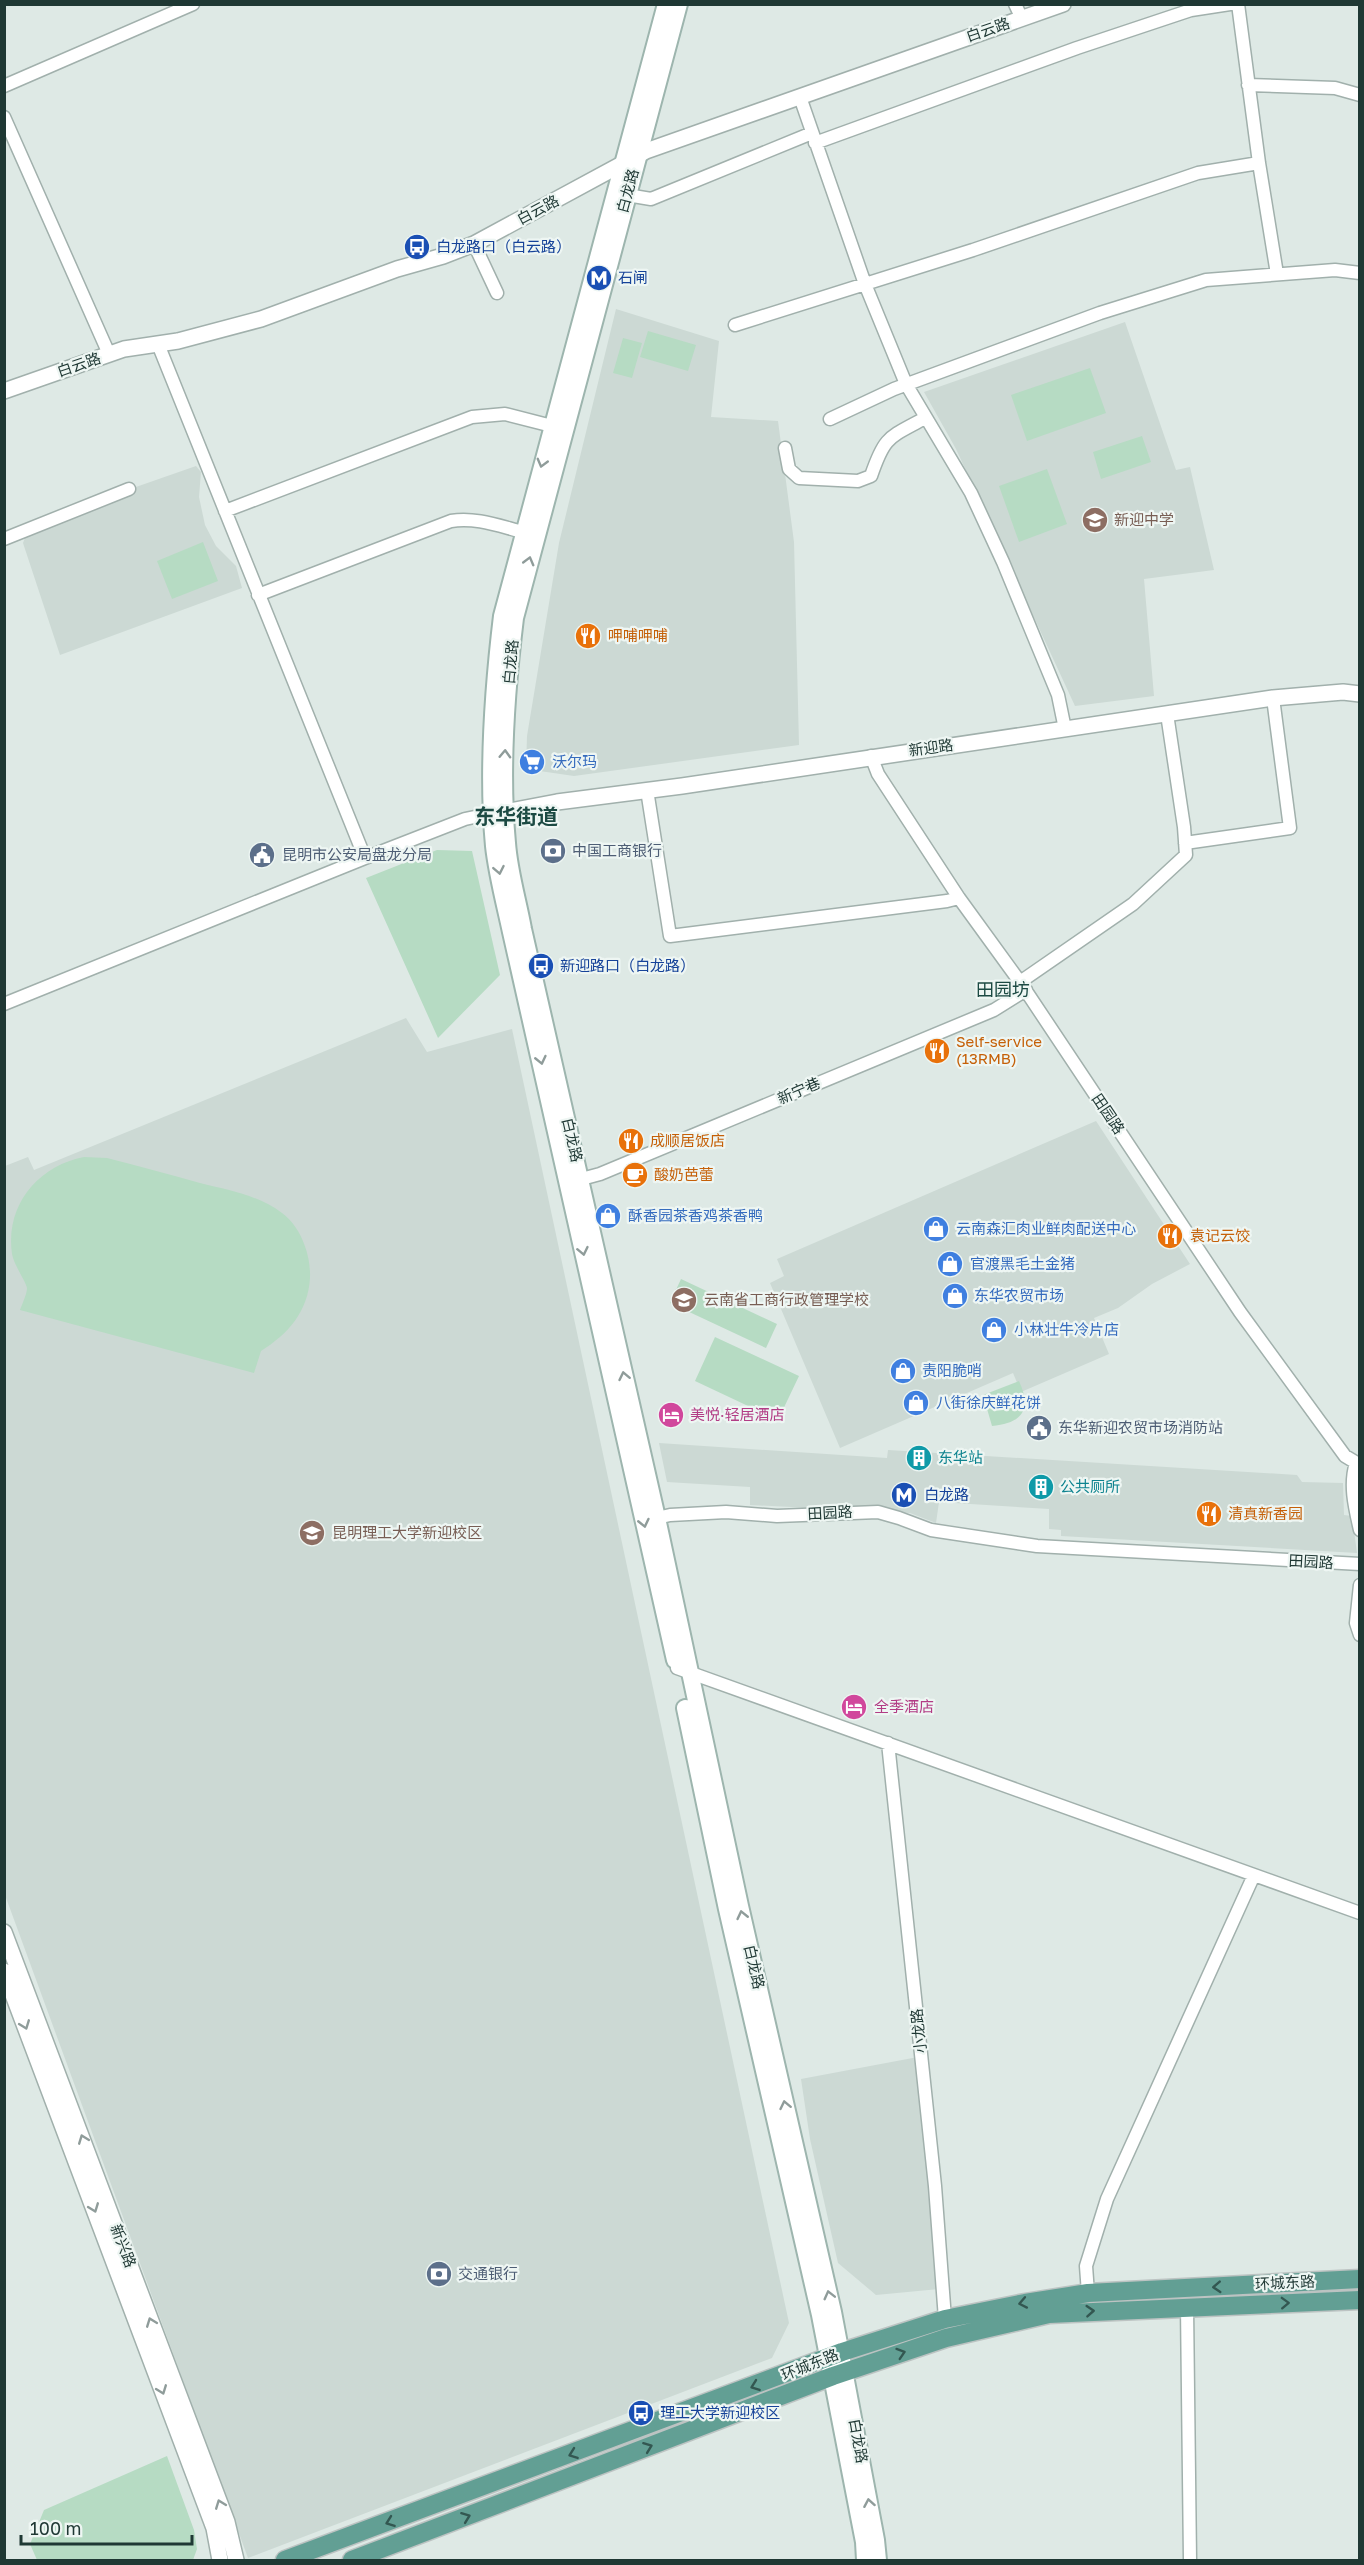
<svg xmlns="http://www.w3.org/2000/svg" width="1364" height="2565" font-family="'Golos Text','Noto Sans SC',sans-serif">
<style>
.built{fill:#ccd9d4}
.green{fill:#b6dbc3}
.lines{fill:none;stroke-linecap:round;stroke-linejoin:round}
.minor-casing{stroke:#a1b0ac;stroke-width:15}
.tertiary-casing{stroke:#a1b0ac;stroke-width:18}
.secondary-casing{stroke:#9db5ae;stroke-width:20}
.primary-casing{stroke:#bcc3c2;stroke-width:21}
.minor{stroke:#fff;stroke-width:12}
.tertiary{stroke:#fff;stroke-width:15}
.secondary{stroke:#fff;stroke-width:16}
.primary{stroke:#629f94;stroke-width:18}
.oneway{stroke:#8f9c9a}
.oneway2{stroke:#335751}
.labels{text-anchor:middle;stroke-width:4.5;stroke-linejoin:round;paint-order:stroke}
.street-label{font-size:15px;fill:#1f3834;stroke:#eef6f3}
.transit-label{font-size:15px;fill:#164399;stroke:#eef6f3;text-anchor:start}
.education-label{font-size:15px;fill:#785e54;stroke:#eef6f3;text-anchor:start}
.food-label{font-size:15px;fill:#c56008;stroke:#eef6f3;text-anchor:start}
.shop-label{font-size:15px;fill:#366cbe;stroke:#eef6f3;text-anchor:start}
.service-label{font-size:15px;fill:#4e5e75;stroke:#eef6f3;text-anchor:start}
.hotel-label{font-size:15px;fill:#b23c85;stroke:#eef6f3;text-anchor:start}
.culture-label{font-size:15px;fill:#0d838f;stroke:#eef6f3;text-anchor:start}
.quarter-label{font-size:18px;fill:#1c4a43;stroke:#eef6f3}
.district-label{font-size:21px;font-weight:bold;fill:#1c4a43;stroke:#eef6f3}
</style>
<rect width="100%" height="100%" fill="#dee9e5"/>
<!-- built -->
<path class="built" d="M616 309 719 341 711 417 778 421 794 542 799 745 574 776 526 769 527 736 559 543Z
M1125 322 1176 470 1190 467 1214 570 1144 579 1154 696 1075 706 956 449 924 392Z
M196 466 201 472 199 497 205 525 216 546 236 566 242 588 60 655 23 543 30 524Z
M406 1018 427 1052 512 1029 789 2323 772 2358 248 2558 5 1895V1166L28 1157 34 1170Z
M1096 1121 1190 1264 1152 1284 1118 1308 1094 1318 1109 1354 1021 1392 1013 1373 840 1448 770 1283 784 1276 777 1259Z
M659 1443 887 1458 888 1450 1297 1475 1302 1482 1343 1483 1344 1515 1352 1516 1357 1553 1061 1536V1530L1049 1529V1509L939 1502 936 1523 910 1513 750 1505V1487L667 1482Z
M918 2057 939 2289 876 2295 838 2263 810 2139 801 2079Z"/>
<!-- green -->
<path class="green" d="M648 331 696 345 688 371 640 357Z
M623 338 642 343 632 378 613 373Z
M1090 368 1106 413 1027 441 1011 395Z
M1142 436 1151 462 1101 479 1093 452Z
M1047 469 1067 524 1019 542 999 486Z
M203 542 218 581 172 599 157 561Z
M437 850 472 851 500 975 438 1038 366 878Z
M84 1157 107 1158C138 1166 169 1174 200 1183 228 1190 258 1195 282 1213 301 1227 311 1255 310 1278 308 1312 288 1334 261 1351L254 1373 20 1310C22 1304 27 1294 27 1288 26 1282 14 1265 12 1254 5 1205 38 1166 84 1157Z
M681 1279 777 1324 766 1348 670 1303Z
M715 1337 799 1376 778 1420 695 1381Z
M1019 1381C1032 1409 1023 1423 992 1426L983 1395Z
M167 2456 194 2530 197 2549 193 2560H37L30 2544 44 2510Z"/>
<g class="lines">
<!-- minor casing -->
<g class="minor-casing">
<path id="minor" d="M1015 4 1022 19
M1238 4 1259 163 1277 274
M1248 85 1335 88 1360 95
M4 86 193 4
M800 97 865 284 906 384 971 493 1003 562 1058 695 1065 729
M4 117 109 354
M815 143 1077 48 1191 10 1230 4
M627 195 651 199 812 133
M474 244 497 293
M735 325 973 250 1198 173 1259 163
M158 344 365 858
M830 419 894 389 1100 313 1206 280 1335 270 1360 273
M785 448 789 469 799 478 858 481 871 476C885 435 889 438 925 418
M225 511 472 417 505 414 552 426
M4 539 129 489
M258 595 451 521C476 517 499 526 523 532
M871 756 878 774 959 898 1020 982 1240 1312 1345 1456 1360 1465
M647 790 670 936 947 901 959 898
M1185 843 1290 828 1273 698
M1020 982 1133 904 1186 855 1184 827 1167 714
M4 1004 365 858 465 819 498 812
M574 1181 600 1174 994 1010 1026 990
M1356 1463C1349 1485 1355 1508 1360 1530
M657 1518 670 1515 726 1512 777 1516 878 1512 899 1518 931 1530 1037 1546 1360 1564
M1360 1585 1356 1623 1360 1635
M677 1668 1360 1913
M888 1743 935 2186 945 2319
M1088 2293 1086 2266 1107 2199 1254 1875
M1187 2307 1190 2560"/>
</g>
<!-- tertiary casing -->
<g class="tertiary-casing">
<path id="tertiary" d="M4 391 124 349 178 341 261 319 397 269 443 256 474 244 646 151 1063 4
M505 812 557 802 682 786 1273 698 1343 692 1360 694
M4 1932 227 2522 236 2560
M4 1971 214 2528 220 2560"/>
</g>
<!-- secondary casing -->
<g class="secondary-casing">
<path id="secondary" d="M666 4 502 616C493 691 487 770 494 846 497 874 505 904 511 932L675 1660
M679 4 515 618C506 691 500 769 507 843 509 872 518 901 523 929L657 1518 740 1906 833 2312 876 2540 878 2560
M685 1708 727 1909 820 2315 864 2542 865 2560"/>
</g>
<!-- primary casing -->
<g class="primary-casing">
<path id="primary" d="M285 2560 842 2352 945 2319 1025 2303 1088 2293 1360 2279
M352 2560 833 2376 946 2338 1049 2314 1360 2300"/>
</g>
<!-- minor -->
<use href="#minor" class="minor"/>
<!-- tertiary -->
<use href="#tertiary" class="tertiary"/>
<!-- secondary -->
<use href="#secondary" class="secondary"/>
<!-- primary -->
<use href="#primary" class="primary"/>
</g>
<!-- one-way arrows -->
<defs><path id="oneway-chevron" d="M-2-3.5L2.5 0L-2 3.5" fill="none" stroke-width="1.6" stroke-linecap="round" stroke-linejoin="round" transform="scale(1.5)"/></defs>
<g class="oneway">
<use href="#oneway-chevron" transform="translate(542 463) rotate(105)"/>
<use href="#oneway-chevron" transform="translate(529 561) rotate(-75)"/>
<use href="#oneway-chevron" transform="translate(505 754) rotate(-88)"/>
<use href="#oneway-chevron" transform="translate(499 870) rotate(79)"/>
<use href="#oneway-chevron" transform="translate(541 1060) rotate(77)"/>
<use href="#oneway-chevron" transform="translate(583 1251) rotate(78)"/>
<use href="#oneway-chevron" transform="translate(624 1376) rotate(-102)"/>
<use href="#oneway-chevron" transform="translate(644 1523) rotate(77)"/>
<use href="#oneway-chevron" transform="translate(742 1915) rotate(-103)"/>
<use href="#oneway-chevron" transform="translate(25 2025) rotate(69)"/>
<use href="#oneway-chevron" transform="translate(785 2105) rotate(-102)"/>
<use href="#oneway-chevron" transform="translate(83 2139) rotate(-111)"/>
<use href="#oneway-chevron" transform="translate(94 2208) rotate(69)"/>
<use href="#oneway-chevron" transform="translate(829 2295) rotate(-104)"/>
<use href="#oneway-chevron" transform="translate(151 2322) rotate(-111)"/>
<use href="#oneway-chevron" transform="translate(162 2390) rotate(69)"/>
<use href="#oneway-chevron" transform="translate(869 2503) rotate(-100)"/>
<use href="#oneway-chevron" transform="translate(220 2504) rotate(-111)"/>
</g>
<g class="oneway2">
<use href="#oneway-chevron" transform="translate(1217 2287) rotate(177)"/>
<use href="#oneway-chevron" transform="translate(1023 2303) rotate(169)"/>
<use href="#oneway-chevron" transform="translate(1285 2303) rotate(-2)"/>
<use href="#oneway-chevron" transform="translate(1090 2311) rotate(-4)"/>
<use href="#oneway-chevron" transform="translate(901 2353) rotate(-18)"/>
<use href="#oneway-chevron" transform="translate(755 2386) rotate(160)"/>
<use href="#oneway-chevron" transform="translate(648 2447) rotate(-21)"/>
<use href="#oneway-chevron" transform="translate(573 2454) rotate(160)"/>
<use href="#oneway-chevron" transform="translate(466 2517) rotate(-21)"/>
<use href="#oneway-chevron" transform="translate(390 2522) rotate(160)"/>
</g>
<!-- icons -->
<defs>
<g id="bus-disc" transform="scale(1.35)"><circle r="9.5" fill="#1a4fb4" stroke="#eef6f3"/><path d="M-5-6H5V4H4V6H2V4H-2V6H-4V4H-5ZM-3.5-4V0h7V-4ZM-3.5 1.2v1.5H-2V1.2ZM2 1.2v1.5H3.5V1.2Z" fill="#fff"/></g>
<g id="metro-disc" transform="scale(1.35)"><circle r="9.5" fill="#1a4fb4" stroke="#eef6f3"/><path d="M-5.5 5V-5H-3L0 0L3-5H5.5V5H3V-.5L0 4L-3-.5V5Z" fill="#fff"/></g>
<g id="school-disc" transform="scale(1.35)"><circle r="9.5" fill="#8d6e63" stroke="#eef6f3"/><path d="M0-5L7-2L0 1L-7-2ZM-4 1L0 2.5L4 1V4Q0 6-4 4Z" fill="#fff"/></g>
<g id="restaurant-disc" transform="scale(1.35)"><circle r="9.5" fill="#e8710a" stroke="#eef6f3"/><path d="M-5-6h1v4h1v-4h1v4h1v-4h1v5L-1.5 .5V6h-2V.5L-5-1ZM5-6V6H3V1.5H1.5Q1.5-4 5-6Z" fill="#fff"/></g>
<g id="supermarket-disc" transform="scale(1.35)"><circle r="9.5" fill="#3f7fe0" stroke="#eef6f3"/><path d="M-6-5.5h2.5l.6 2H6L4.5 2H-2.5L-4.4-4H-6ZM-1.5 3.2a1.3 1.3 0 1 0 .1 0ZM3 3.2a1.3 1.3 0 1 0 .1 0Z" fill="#fff"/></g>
<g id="bank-disc" transform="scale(1.35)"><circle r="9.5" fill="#5c6f8a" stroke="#eef6f3"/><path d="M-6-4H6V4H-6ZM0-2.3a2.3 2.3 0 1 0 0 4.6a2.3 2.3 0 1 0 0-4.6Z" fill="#fff"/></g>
<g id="civic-disc" transform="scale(1.35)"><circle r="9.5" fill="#5c6f8a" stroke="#eef6f3"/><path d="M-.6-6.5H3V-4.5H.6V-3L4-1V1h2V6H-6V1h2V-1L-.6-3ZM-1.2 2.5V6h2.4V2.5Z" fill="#fff"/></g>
<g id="cafe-disc" transform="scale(1.35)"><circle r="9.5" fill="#e8710a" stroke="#eef6f3"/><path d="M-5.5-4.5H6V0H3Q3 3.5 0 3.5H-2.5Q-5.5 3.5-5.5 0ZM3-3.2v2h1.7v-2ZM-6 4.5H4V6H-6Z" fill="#fff"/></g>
<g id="shop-disc" transform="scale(1.35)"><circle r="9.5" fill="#3f7fe0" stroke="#eef6f3"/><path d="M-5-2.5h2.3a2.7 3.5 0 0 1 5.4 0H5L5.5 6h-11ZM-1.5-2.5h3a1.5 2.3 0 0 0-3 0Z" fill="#fff"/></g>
<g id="hotel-disc" transform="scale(1.35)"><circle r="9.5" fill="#d1479c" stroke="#eef6f3"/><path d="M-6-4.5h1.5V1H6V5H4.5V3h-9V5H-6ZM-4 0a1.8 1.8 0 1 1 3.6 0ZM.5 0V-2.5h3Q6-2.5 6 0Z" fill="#fff"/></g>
<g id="building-disc" transform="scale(1.35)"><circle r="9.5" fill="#0f9aa8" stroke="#eef6f3"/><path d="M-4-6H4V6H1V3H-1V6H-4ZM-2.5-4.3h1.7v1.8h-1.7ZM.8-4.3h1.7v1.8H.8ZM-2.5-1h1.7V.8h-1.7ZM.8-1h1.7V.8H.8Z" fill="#fff"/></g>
<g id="university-disc" transform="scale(1.35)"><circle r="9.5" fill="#8d6e63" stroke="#eef6f3"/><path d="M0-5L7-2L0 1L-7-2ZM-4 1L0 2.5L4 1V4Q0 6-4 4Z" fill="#fff"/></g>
</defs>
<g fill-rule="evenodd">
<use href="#bus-disc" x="417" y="247"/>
<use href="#metro-disc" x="599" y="278"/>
<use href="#school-disc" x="1095" y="520"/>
<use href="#restaurant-disc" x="588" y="636"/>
<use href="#supermarket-disc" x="532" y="762"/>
<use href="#bank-disc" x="553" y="851"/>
<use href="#civic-disc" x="262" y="855"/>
<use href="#bus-disc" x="541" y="966"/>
<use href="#restaurant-disc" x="937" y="1051"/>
<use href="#restaurant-disc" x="631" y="1141"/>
<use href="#cafe-disc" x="635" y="1175"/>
<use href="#shop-disc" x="608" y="1216"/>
<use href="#shop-disc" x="936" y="1229"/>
<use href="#restaurant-disc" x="1170" y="1236"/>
<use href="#shop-disc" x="950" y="1264"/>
<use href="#shop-disc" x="955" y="1296"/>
<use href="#school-disc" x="684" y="1300"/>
<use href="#shop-disc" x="994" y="1330"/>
<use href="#shop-disc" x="903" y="1371"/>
<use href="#shop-disc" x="916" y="1403"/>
<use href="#hotel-disc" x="671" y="1415"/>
<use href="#civic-disc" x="1039" y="1428"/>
<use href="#building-disc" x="919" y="1458"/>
<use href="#building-disc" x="1041" y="1487"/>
<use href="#metro-disc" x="904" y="1495"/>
<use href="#restaurant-disc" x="1209" y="1514"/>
<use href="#university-disc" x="312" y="1533"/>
<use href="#hotel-disc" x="854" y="1707"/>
<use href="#bank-disc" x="439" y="2274"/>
<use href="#bus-disc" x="641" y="2413"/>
</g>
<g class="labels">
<!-- street labels -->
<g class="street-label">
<text transform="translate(988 30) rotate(-19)" y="5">白云路</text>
<text transform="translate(628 191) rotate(-75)" y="5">白龙路</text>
<text transform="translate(538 210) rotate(-28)" y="5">白云路</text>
<text transform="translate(79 365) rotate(-19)" y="5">白云路</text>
<text transform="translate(511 662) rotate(-85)" y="5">白龙路</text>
<text transform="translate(931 748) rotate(-8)" y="5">新迎路</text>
<text transform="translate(799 1091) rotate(-23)" y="5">新宁巷</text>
<text transform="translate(1108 1114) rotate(56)" y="5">田园路</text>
<text transform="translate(572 1140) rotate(77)" y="5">白龙路</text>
<text transform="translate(830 1513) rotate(-3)" y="5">田园路</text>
<text transform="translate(1311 1562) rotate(3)" y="5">田园路</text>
<text transform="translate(754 1967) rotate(77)" y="5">白龙路</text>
<text transform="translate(919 2031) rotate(-96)" y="5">小龙路</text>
<text transform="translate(123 2246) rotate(69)" y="5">新兴路</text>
<text transform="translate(1285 2283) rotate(-3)" y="5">环城东路</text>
<text transform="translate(810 2365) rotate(-22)" y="5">环城东路</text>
<text transform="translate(858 2441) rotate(80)" y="5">白龙路</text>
</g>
<!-- transit labels -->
<g class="transit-label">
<text x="436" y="252">白龙路口（白云路）</text>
<text x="618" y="283">石闸</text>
<text x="560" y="971">新迎路口（白龙路）</text>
<text x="924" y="1500">白龙路</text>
<text x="660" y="2418">理工大学新迎校区</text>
</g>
<!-- education labels -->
<g class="education-label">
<text x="1114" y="525">新迎中学</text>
<text x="704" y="1305">云南省工商行政管理学校</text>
<text x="332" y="1538">昆明理工大学新迎校区</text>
</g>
<!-- food labels -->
<g class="food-label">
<text x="608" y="641">呷哺呷哺</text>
<text x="956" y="1047">Self-service<tspan x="956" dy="17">(13RMB)</tspan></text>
<text x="650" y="1146">成顺居饭店</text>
<text x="654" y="1180">酸奶芭蕾</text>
<text x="1190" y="1241">袁记云饺</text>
<text x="1228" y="1519">清真新香园</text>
</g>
<!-- shop labels -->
<g class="shop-label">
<text x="552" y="767">沃尔玛</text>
<text x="628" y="1221">酥香园茶香鸡茶香鸭</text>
<text x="956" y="1234">云南森汇肉业鲜肉配送中心</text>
<text x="970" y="1269">官渡黑毛土金猪</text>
<text x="974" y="1301">东华农贸市场</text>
<text x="1014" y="1335">小林壮牛冷片店</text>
<text x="922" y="1376">责阳脆哨</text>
<text x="936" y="1408">八街徐庆鲜花饼</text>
</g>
<!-- service labels -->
<g class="service-label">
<text x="572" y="856">中国工商银行</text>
<text x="282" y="860">昆明市公安局盘龙分局</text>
<text x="1058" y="1433">东华新迎农贸市场消防站</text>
<text x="458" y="2279">交通银行</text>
</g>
<!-- hotel labels -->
<g class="hotel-label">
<text x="690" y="1420">美悦·轻居酒店</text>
<text x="874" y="1712">全季酒店</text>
</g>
<!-- culture labels -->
<g class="culture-label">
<text x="938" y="1463">东华站</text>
<text x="1060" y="1492">公共厕所</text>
</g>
<!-- quarter labels -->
<g class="quarter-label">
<text x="1003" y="996">田园坊</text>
</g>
<!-- district labels -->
<g class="district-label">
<text x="516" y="824">东华街道</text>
</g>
</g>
<!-- border -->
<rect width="1364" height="2565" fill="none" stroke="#1f3834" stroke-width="12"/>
<!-- scale -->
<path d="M21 2535v9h171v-9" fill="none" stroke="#1f3834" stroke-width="3"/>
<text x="30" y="2535" font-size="18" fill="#1f3834" stroke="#eef6f3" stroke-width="4.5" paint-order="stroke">100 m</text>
</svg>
